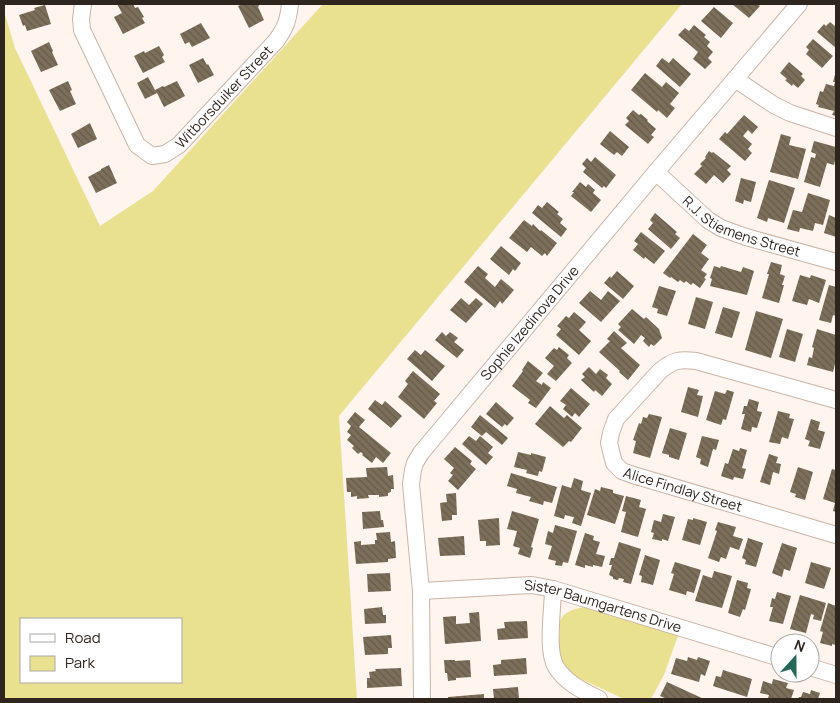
<svg xmlns="http://www.w3.org/2000/svg" width="840" height="703" font-family="Manrope,sans-serif">
<style>
.green{fill:#eae190;fill-rule:evenodd}
.building{fill:url(#building-back-hatch)}
.lines{fill:none;stroke-linecap:round;stroke-linejoin:round}
.minor-casing{stroke:#ccb3a4;stroke-width:18}
.minor{stroke:#fff;stroke-width:16}
.labels{text-anchor:middle;stroke-width:5;stroke-linejoin:round;paint-order:stroke}
.street-label{font-size:14px;fill:#2f251f;stroke:#fff}
</style>
<defs>
<pattern id="building-back-hatch" width="6" height="6" patternUnits="userSpaceOnUse" patternTransform="scale(1.25)"><rect width="6" height="6" fill="#7c6f5a"/><path d="M-1 5l2 2M0 0l6 6M5-1l2 2" fill="none" stroke="#665b4a"/></pattern>
</defs>
<rect width="100%" height="100%" fill="#fff4ee"/>
<!-- green -->
<path class="green" d="M323 4H682L339 416 357 699H4V11L15 48 100 226 153 191ZM21 619H181V682H21Z
M583 607H587L679 633 664 675 651 699H624L574 676 564 667 558 654 560 621C564 611 573 610 583 607Z"/>
<!-- building -->
<path class="building" d="M117 4H133L135 8 138 7 144 17 142 18 145 23 123 34 114 17 122 13Z
M243 4H258L259 6 258 7 264 20 249 28 238 6Z
M732 4H757L760 6 749 18Z
M45 5 51 24 27 31 25 25 23 26 19 15 35 10 34 8Z
M714 7 733 23 721 38 701 21Z
M830 22 836 27V48L817 32 824 24 826 26Z
M201 23 210 38 192 47 189 42 185 44 180 34Z
M694 25 706 35 704 37 710 42 707 46 713 52 708 58 712 62 705 69 693 59 698 52 678 35 685 28 689 31Z
M813 39 833 56 822 68 806 54 809 50 806 47Z
M49 42 53 51 52 52 58 65 41 72 31 51Z
M159 46 164 55 162 57 165 62 143 73 134 56 144 51 145 53Z
M203 58 207 65 208 64 214 75 198 83 189 65Z
M662 58 669 63 673 58 691 74 680 87 656 66Z
M789 62 803 74 801 76 805 80 798 88 793 84 792 86 785 80 787 79 780 73Z
M836 71V116L832 115 834 111 818 107 819 105 816 104 820 91 823 92 826 84 834 86 835 82H833Z
M645 73 662 87 666 82 679 93 670 104 675 108 667 118 658 110 657 112 631 90Z
M148 77 155 90 163 86 164 87 177 81 185 96 164 107 157 93 145 99 137 83Z
M68 81 72 90 70 91 76 104 60 111 49 90Z
M633 110 639 115 641 114 648 120 647 121 656 129 651 135 654 137 648 144 625 125 629 121 626 118Z
M744 115 758 127 752 134 748 130 743 136 752 144 748 149 752 153 745 161 719 139 725 132 727 134Z
M90 123 97 139 78 148 71 134Z
M610 131 629 147 622 156 617 152 614 155 600 144Z
M781 134 791 137 789 145 806 149 798 179 770 172Z
M814 141 836 147V156L834 165 827 163 820 187 804 182 811 157 815 158 816 154 811 152Z
M709 151 712 153 713 152 731 166 727 170 731 174 723 183 714 175 706 184 694 174 702 166 700 164 706 158 705 157Z
M595 157 616 175 606 188 604 186 602 188 583 172 586 168 582 164 587 158 591 162Z
M109 165 117 183 96 193 88 177 101 170V169Z
M741 178 756 182 751 202 744 200 743 204 735 201Z
M769 180 795 188 784 223 768 218 767 222 757 218Z
M580 182 586 187 588 184 595 190 593 193 601 200 591 212 571 196 574 192H572Z
M808 193 830 200 823 225 815 223 813 231 800 228 799 232 787 229 793 210 802 212Z
M547 202 559 212 557 214 563 219 560 223 567 229 561 237 532 213 538 205 542 208Z
M655 213 677 232 675 234 680 238 671 249 648 229 653 223 650 220Z
M829 215 836 218V237L824 233Z
M524 220 532 226 533 224 540 231 541 230 557 243 547 256 545 253 542 256 531 247 527 252 509 238Z
M641 232 665 251 654 264 645 257 644 259 633 250 638 244 634 241Z
M693 234 707 245 701 253 709 259 701 270 707 274 704 278 706 279 700 288 693 283 691 285 686 281 684 283 680 280 678 282 671 277 670 278 663 273Z
M501 246 521 263 515 271 513 269 509 275 490 259Z
M771 262 782 265 780 274 785 276 782 285H784L779 303 762 298 769 274H767Z
M478 266 488 274 485 278 495 287 501 279 514 290 502 304 500 301 495 308 464 282Z
M714 266 720 268 721 266 741 272 743 267 754 271 747 295 710 286 712 279 710 278Z
M617 271 634 286 623 299 604 283 610 276 611 278Z
M800 275 810 278 811 275 826 280 819 303 809 299 807 305 792 301Z
M829 285 836 287V316L833 315 831 323 819 320Z
M659 286 676 291 667 316 657 313 658 309 652 307Z
M590 291 601 300 608 291 620 301 601 322 579 303Z
M696 297 713 302 705 329 688 324Z
M461 298 469 305 476 298 483 304 466 323 450 310Z
M723 307 740 312 732 338 715 333Z
M632 309 644 319 646 317 659 329 662 338 654 346 651 344 649 347 643 341 645 338 641 335 634 344 618 330 621 327 618 324Z
M756 311 783 319 771 358 745 350Z
M574 312 586 322 579 330 591 341 579 355 556 335 561 329 557 326 566 316 569 318Z
M787 329 803 334 795 362 779 357Z
M817 329 836 335V360L833 372 807 365 809 357 812 358 814 348 812 347Z
M614 331 627 343 621 348 640 365 628 380 619 372 620 371 599 352 610 341 607 339Z
M442 332 446 336 450 332 458 338 454 342 464 350 457 358 435 340Z
M559 347 569 355 567 358 572 363 556 381 547 374 554 366 545 358 554 348 557 350Z
M415 350 421 355 425 350 445 366 432 381 407 359Z
M528 361 543 373 536 381 542 385 543 382 551 388 536 408 528 403 530 400 512 386 523 371 522 370Z
M589 367 596 374 600 369 608 375 606 378 612 384 602 396 595 390 594 392 581 380 585 377 582 374Z
M413 371 440 394 434 401 437 403 424 419 398 397 408 384 405 381Z
M688 387 699 390 697 395 703 396 698 417 681 412Z
M571 388 590 404 579 417 575 413 572 417 563 409 566 405 560 401Z
M727 390 734 392 726 420 723 419 721 425 706 420 715 391 725 394Z
M749 399 759 402 757 411 762 412 757 428 752 427 751 432 741 429 745 414H742L744 406H747Z
M375 400 382 405 385 401 402 416 391 428 368 409Z
M496 402 514 418 507 426 505 424 502 427 486 414Z
M550 406 564 418 567 415 582 428 571 442 569 441 563 447 535 424Z
M778 411 790 414 789 418 794 419 788 439 782 437 780 444 769 442Z
M355 412 365 420 359 427 391 453 383 463 376 457 372 463 362 455 363 454 361 452 358 454 352 448 354 446 347 440 351 435 347 432 351 426 347 422Z
M649 414 662 417 650 458 633 453 636 441 633 440 639 423 641 424 643 417 647 418Z
M480 415 508 438 502 445 486 432 482 436 471 427Z
M811 419 820 422 818 430 825 432 820 449 808 446 810 441 805 439Z
M670 428 687 433 679 460 669 457V455L662 453Z
M469 436 476 441 480 436 493 447 488 453 493 457 486 465 462 444Z
M702 436 719 440 716 450 713 449 708 467 700 464 701 459 696 457Z
M455 447 472 461 470 464 476 469 458 490 448 481 453 475 450 473 454 468 444 459Z
M740 448 747 450 742 468 746 469 743 479 734 477 733 480 721 476 725 463 728 464 733 449 739 451Z
M518 452 531 455V453L546 457 542 472 539 471 538 476 526 473 527 470 514 467Z
M769 454 778 457 776 463 781 464 779 474 773 472 770 485 760 482Z
M387 467 388 476 393 475 394 489H391V492L388 493V496L379 497V495H368L369 498 357 499V496L351 497V492H347L346 478 367 477 366 468Z
M798 467 813 472 805 500 795 497 796 494 790 492Z
M832 469 836 470V512L833 511 835 503 823 499Z
M511 473 557 487 552 503 544 501 543 505 529 501 531 497 516 493 517 489 507 486Z
M574 478 583 481 581 490 591 493 581 526 572 523 574 517H573L565 515 564 519 554 516 562 485 571 488Z
M601 487 613 490V493L624 496 615 524 587 515 595 489 600 491Z
M456 493 457 515H452V520L442 521 440 503 447 502 446 494Z
M626 496 641 500 639 507 646 509 638 537 621 532 626 512 622 511Z
M380 511 381 520H383L384 527 363 529 362 512Z
M512 511 539 519 531 547 533 548 530 558 518 554 520 548 513 546 517 531 507 529Z
M663 514 675 517 668 541 662 539V541L652 539 654 533 651 532 654 520 661 522Z
M499 518 500 545 486 546V541H480L478 520Z
M693 518 707 522 700 545 682 540 688 519 693 520Z
M718 522 736 527 733 536 743 539 739 550 730 547 726 559 721 557 719 562 708 558 717 531 715 530Z
M555 525 577 531 568 563 563 562 562 566 555 565 556 561 548 559 552 546 545 544 548 531 553 533Z
M390 532 391 542 395 541 396 558 388 559V562L356 564 354 542 361 541V545L375 544V540H377L376 533Z
M585 533 594 536 593 540 600 542 596 554 605 556 602 567 593 565V567L585 565V568L575 565Z
M464 536 465 555 440 556 438 538Z
M748 538 763 543 756 567 745 564 746 560 742 558Z
M619 542 641 549 631 584 623 582 624 579 619 578 618 580 613 579V577L609 575 612 565H609L611 558H614Z
M782 543 797 548 790 571 784 569 782 577 772 573Z
M645 555 660 560 653 585 641 582 642 576 639 575Z
M675 562 701 570 694 593 687 591 686 595 669 590 674 574 671 573Z
M811 562 831 568 824 589 805 583Z
M714 571 732 576 722 608 695 601 703 575 712 578Z
M390 573 391 591 368 592 367 574Z
M737 580 748 583 747 588 751 589 745 610 743 609 740 617 728 613Z
M777 592 791 596 783 624 769 621 773 607H770L772 598 775 599Z
M800 595 826 603 821 621 813 619 814 615 811 614 806 633 790 629Z
M828 603 836 606 835 634H836V645L832 644V646L820 643 823 632 820 631Z
M382 607 383 615H386V623L365 624 364 609Z
M479 612 481 641 445 644 443 617 456 616V624L470 623 469 613Z
M527 621 528 638 498 640 497 629 505 628 504 622Z
M391 635 392 648H388V654L365 655 363 637Z
M688 657 697 660 698 657 710 661 705 676 701 674 699 682 671 674 676 658 687 661Z
M526 658 527 674 494 676 493 665 501 664V660Z
M444 660H455V661L470 660 471 677 456 678V680L448 681 447 673H445Z
M401 668 402 686 367 688V678H370L369 672 376 671 375 669Z
M723 670 752 679 747 697 713 686 716 676 721 677Z
M773 679 788 683 786 688 794 690 791 699H773L768 698 769 695 760 693 763 681 772 684Z
M667 682 704 699H667L660 696Z
M518 687 519 699H494L493 689Z
M811 690 820 693 818 699H798L799 697H801L803 692 810 694Z
M484 694V699H448V697Z"/>
<g class="lines">
<!-- minor casing -->
<g class="minor-casing">
<g id="minor">
<path id="s1" d="M83 4 81 19 82 30 137 145 152 156 165 154 179 145 276 41C286 27 288 21 290 4"/>
<path d="M735 79 774 105 790 113 836 128"/>
<path id="s2" d="M656 172 708 220 721 228 746 237 836 262"/>
<path id="s3" d="M836 400 696 361C680 359 673 360 660 371L616 419 611 433 609 443 614 463 622 471 633 475 836 535"/>
<path d="M553 589C553 608 546 651 556 667 566 683 583 691 599 699"/>
<path id="s4" d="M421 591 532 585 553 589 780 658"/>
<path d="M810 667 836 675"/>
<path id="s5" d="M422 699 421 591 411 484 413 470 415 463 421 453 656 172 799 4"/>
</g>
</g>
<!-- minor -->
<use href="#minor" class="minor"/>
</g>
<g class="labels">
<!-- street labels -->
<g class="street-label">
<text dy="5" stroke="none"><textPath href="#s1" startOffset="268">Witborsduiker Street</textPath></text>
<text dy="5" stroke="none"><textPath href="#s2" startOffset="104">R.J. Stiemens Street</textPath></text>
<text dy="5" stroke="none"><textPath href="#s5" startOffset="418">Sophie Izedinova Drive</textPath></text>
<text dy="5" stroke="none"><textPath href="#s3" startOffset="370">Alice Findlay Street</textPath></text>
<text dy="5" stroke="none"><textPath href="#s4" startOffset="185">Sister Baumgartens Drive</textPath></text>
</g>
</g>
<!-- border -->
<rect width="840" height="703" fill="none" stroke="#2f251f" stroke-width="10"/>
<!-- legend -->
<rect x="20" y="618" width="162" height="65" fill="#ffffff" stroke="#aca8a5"/>
<rect x="30" y="634" width="25" height="8" fill="#ffffff" stroke="#aca8a5"/>
<text x="65" y="643" font-size="15" fill="#2f251f">Road</text>
<rect x="30" y="656" width="25" height="15" fill="#eae190" stroke="#aca8a5"/>
<text x="65" y="668" font-size="15" fill="#2f251f">Park</text>
<!-- north arrow -->
<g transform="translate(795 658) rotate(21)"><circle r="24" fill="#ffffff" stroke="#aca8a5"/>
<path d="M0-4L9 19L0 12L-9 19Z" fill="#256859"/>
<text y="-8" font-size="14" font-weight="bold" text-anchor="middle" fill="#2f251f">N</text>
</g>
</svg>
